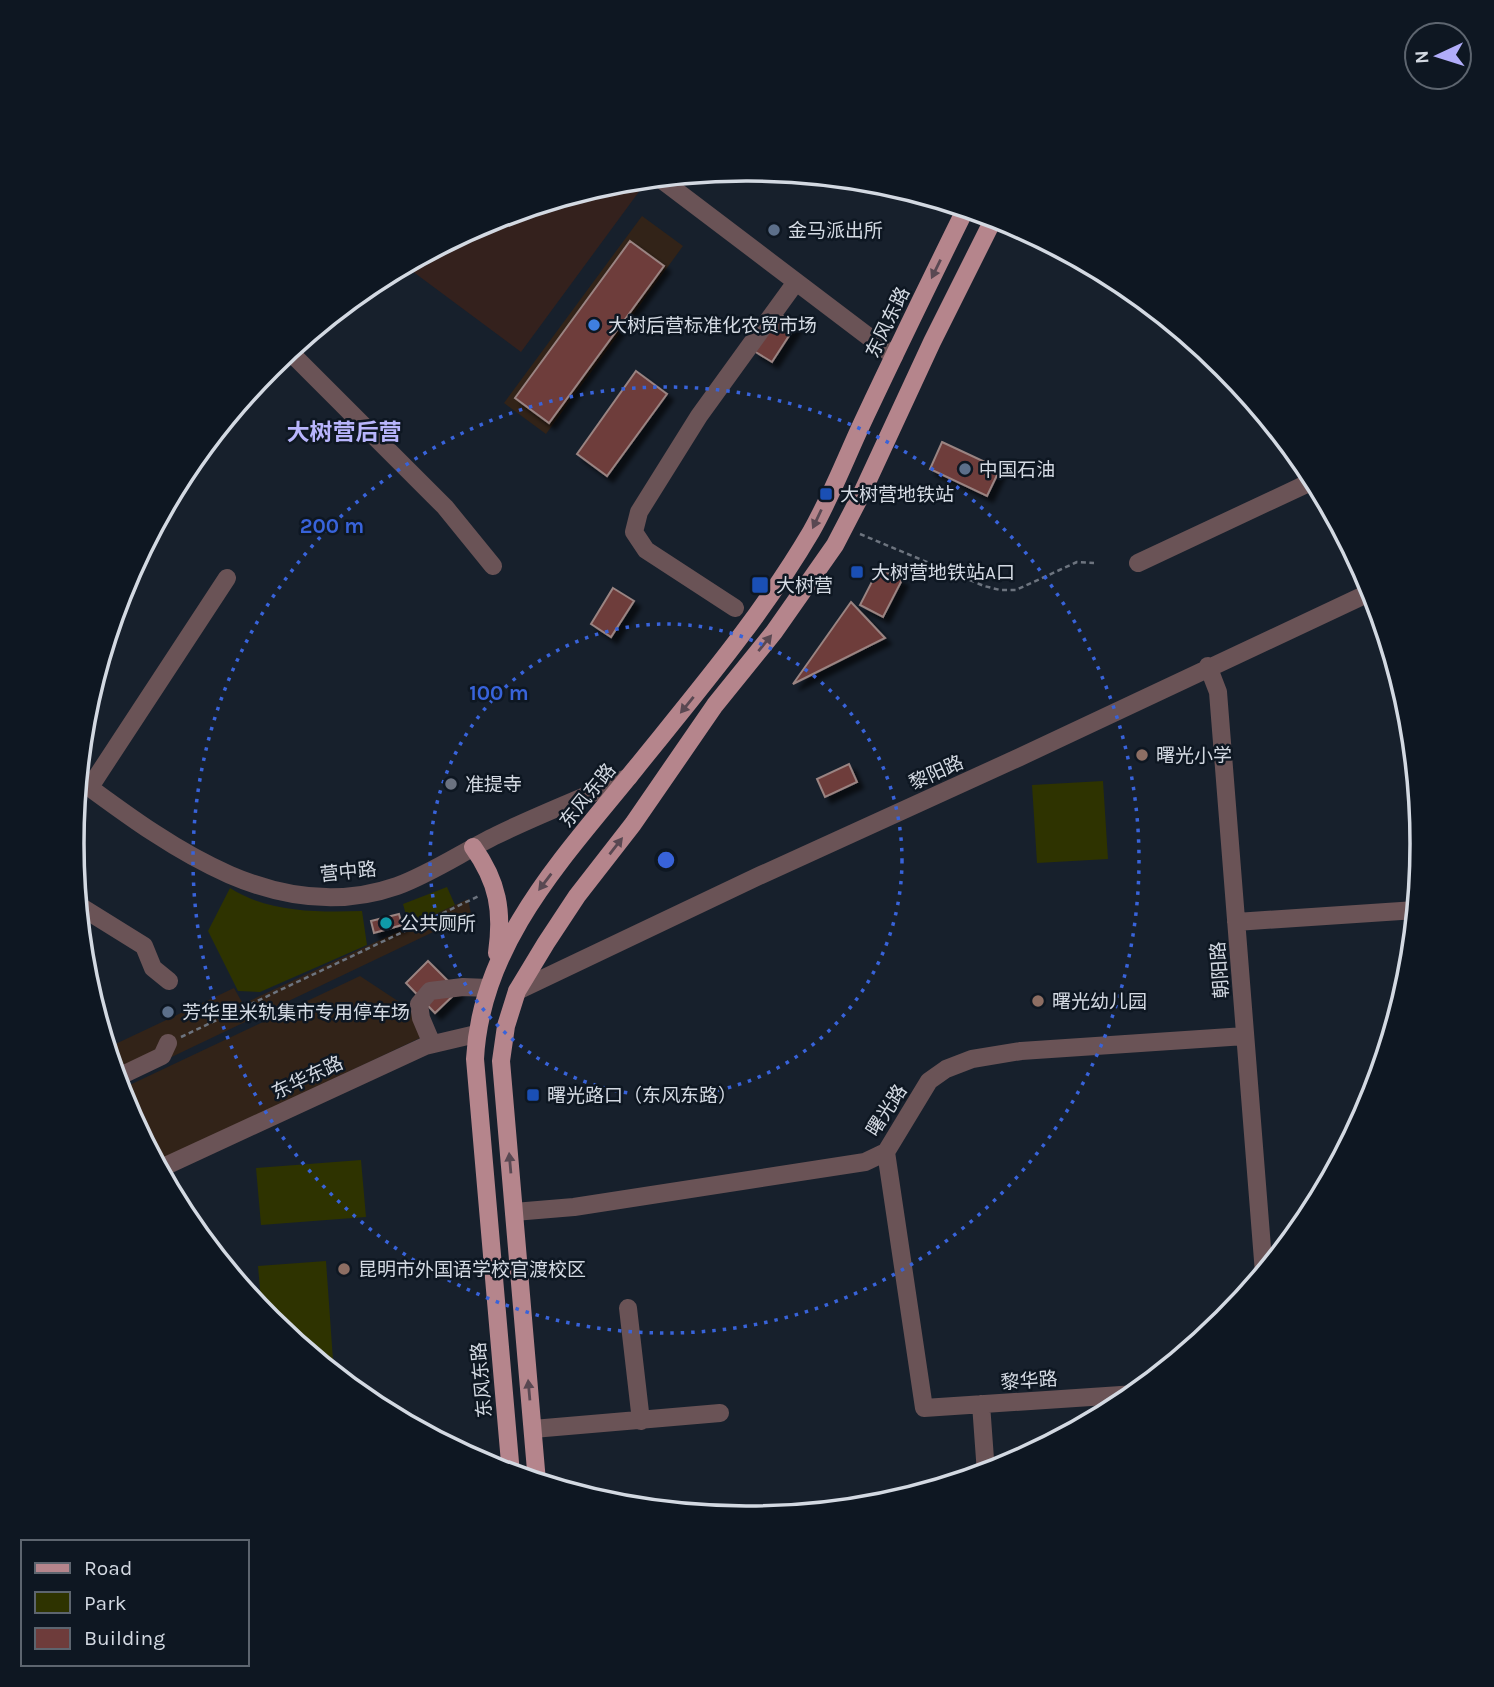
<svg xmlns="http://www.w3.org/2000/svg" width="1494" height="1687" font-family="Karla,'Noto Sans SC',sans-serif">
<style>
.commercial{fill:#322318}
.industrial{fill:#34211d}
.green{fill:#2e3300}
.building{fill:#6e3c3b;stroke:#9a8482;stroke-width:2;filter:url(#shadow)}
.lines{fill:none;stroke-linecap:round;stroke-linejoin:round}
.path{stroke:#6d747f;stroke-width:2.5;stroke-dasharray:5 3.5;stroke-linecap:butt}
.minor{stroke:#6a5356;stroke-width:18}
.major{stroke:#b5858c;stroke-width:18}
.oneway{fill:#594852}
.ring{fill:none;stroke:#3863da;stroke-width:3.5;stroke-dasharray:3.5 7}
.service-dot{fill:#5c6f8a;stroke:#0e1722;stroke-width:2.5}
.shop-dot{fill:#3f7fe0;stroke:#0e1722;stroke-width:2.5}
.transit-dot{fill:#1a4fb4;stroke:#0e1722;stroke-width:2.5}
.education-dot{fill:#8d6e63;stroke:#0e1722;stroke-width:2.5}
.worship-dot{fill:#6b7280;stroke:#0e1722;stroke-width:2.5}
.culture-dot{fill:#0f9aa8;stroke:#0e1722;stroke-width:2.5}
.labels{text-anchor:middle;stroke-width:5;stroke-linejoin:round;paint-order:stroke}
.poi-label{font-size:19px;fill:#d3d9e2;stroke:#0e1722;text-anchor:start}
.street-label{font-size:19px;fill:#d3d9e2;stroke:#0e1722}
.quarter-label{font-size:23px;font-weight:bold;fill:#b8b5fc;stroke:#0e1722}
.rim{fill:none;stroke:#d3d9e2;stroke-width:3.5}
.centre{fill:#3863da;stroke:#0e1722;stroke-width:3.5}
.ring-label{font-size:21px;text-anchor:middle;font-weight:bold;fill:#3863da;stroke:#0e1722;stroke-width:5;stroke-linejoin:round;paint-order:stroke}
</style>
<defs>
<filter id="shadow"><feDropShadow dx="6" dy="6" stdDeviation="2" flood-color="#0009"/></filter>
</defs>
<rect width="100%" height="100%" fill="#17202c"/>
<!-- commercial -->
<path class="commercial" d="M642 216 683 246 546 434 504 403Z
M468 899 471 914 117 1083 107 1048 234 988 243 1004Z
M360 976 416 1013 420 1038 156 1163 123 1102 119 1090Z"/>
<!-- industrial -->
<path class="industrial" d="M649 178 521 352 404 265 489 219 616 181Z"/>
<!-- green -->
<path class="green" d="M1103 781 1108 859 1037 863 1032 785Z
M447 887 455 905 409 926 403 904Z
M230 888C269 913 318 912 362 911L367 945 260 992 238 991 208 931Z
M361 1160 366 1217 261 1225 256 1168Z
M326 1261 334 1374 269 1321 262 1312 258 1266Z"/>
<!-- building -->
<path class="building" d="M630 241 664 266 549 423 515 398Z
M778 313 796 325 772 362 754 351Z
M636 371 667 394 607 476 577 454Z
M942 442 1000 469 987 496 930 469Z
M879 568 902 580 883 617 860 605Z
M613 588 634 601 611 637 591 624Z
M851 602 885 638 793 684Z
M849 764 857 782 825 797 817 779Z
M399 914 402 925 374 933 371 921Z
M428 961 458 991 435 1013 406 983Z"/>
<g class="lines">
<!-- path -->
<path class="path" d="M860 534 984 586 1000 590H1016L1077 562 1094 563
M181 1037 479 896"/>
<!-- minor -->
<path class="minor" d="M658 177 894 356
M290 349 297 359 445 507 493 566
M1138 563 1315 480
M735 608 646 550 634 532 639 512 699 416 796 282
M1208 666 1218 692 1264 1273
M78 779C169 846 277 928 397 886 432 873 464 851 497 835 540 814 585 797 629 777
M90 787 227 578
M78 905 144 946 153 968 169 981
M1236 922 1416 910
M517 991 761 875 1020 757 1373 591
M432 1044 421 1018 419 1004 430 991 463 987 488 988
M116 1078 162 1056 168 1043
M886 1152 924 1408 1136 1394
M159 1169 425 1046 476 1034
M514 1212 574 1207 865 1162 886 1152 929 1081 946 1069 972 1059 1021 1051 1245 1036
M628 1308 641 1421
M981 1404 986 1473
M533 1429 720 1413"/>
<!-- major -->
<path class="major" d="M473 847C498 882 503 911 497 953
M511 1474 475 1059C481 942 565 856 635 769 697 692 761 617 811 532 832 495 847 455 865 417 898 347 932 277 966 208
M537 1482 501 1061 506 1026 517 991 546 943 577 896 633 824 715 705 774 632 835 545 862 493 932 342 995 216"/>
</g>
<!-- one-way arrows -->
<defs><path id="oneway-solid" d="M-6-.8H1V-3.2L6.5 0L1 3.2V.8H-6Z" transform="scale(1.75)"/></defs>
<g class="oneway">
<use href="#oneway-solid" transform="translate(936 269) rotate(116)"/>
<use href="#oneway-solid" transform="translate(817 519) rotate(115)"/>
<use href="#oneway-solid" transform="translate(765 643) rotate(-51)"/>
<use href="#oneway-solid" transform="translate(687 705) rotate(129)"/>
<use href="#oneway-solid" transform="translate(616 846) rotate(-52)"/>
<use href="#oneway-solid" transform="translate(545 882) rotate(127)"/>
<use href="#oneway-solid" transform="translate(510 1163) rotate(-95)"/>
<use href="#oneway-solid" transform="translate(529 1390) rotate(-95)"/>
</g>
<!-- distance rings -->
<g class="ring">
<circle cx="666" cy="860" r="236"/>
<circle cx="666" cy="860" r="473"/>
</g>
<!-- markers -->
<g class="service-dot">
<circle cx="774" cy="230" r="7"/>
<circle cx="965" cy="469" r="7"/>
<circle cx="168" cy="1012" r="7"/>
</g>
<circle class="shop-dot" cx="594" cy="325" r="7"/>
<g class="transit-dot">
<rect x="819" y="487" width="14" height="14" rx="3.5"/>
<rect x="850" y="565" width="14" height="14" rx="3.5"/>
<rect x="751" y="576" width="18" height="18" rx="3.5"/>
<rect x="526" y="1088" width="14" height="14" rx="3.5"/>
</g>
<g class="education-dot">
<circle cx="1142" cy="755" r="7"/>
<circle cx="1038" cy="1001" r="7"/>
<circle cx="344" cy="1269" r="7"/>
</g>
<circle class="worship-dot" cx="451" cy="784" r="7"/>
<circle class="culture-dot" cx="386" cy="923" r="7"/>
<g class="labels">
<!-- poi labels -->
<g class="poi-label">
<text x="788" y="237">金马派出所</text>
<text x="608" y="332">大树后营标准化农贸市场</text>
<text x="979" y="476">中国石油</text>
<text x="840" y="501">大树营地铁站</text>
<text x="871" y="579">大树营地铁站A口</text>
<text x="776" y="592">大树营</text>
<text x="1156" y="762">曙光小学</text>
<text x="465" y="791">准提寺</text>
<text x="400" y="930">公共厕所</text>
<text x="1052" y="1008">曙光幼儿园</text>
<text x="182" y="1019">芳华里米轨集市专用停车场</text>
<text x="547" y="1102">曙光路口（东风东路）</text>
<text x="358" y="1276">昆明市外国语学校官渡校区</text>
</g>
<!-- street labels -->
<g class="street-label">
<text transform="translate(887 322) rotate(-64)" y="7">东风东路</text>
<text transform="translate(936 772) rotate(-24)" y="7">黎阳路</text>
<text transform="translate(587 795) rotate(-51)" y="7">东风东路</text>
<text transform="translate(348 871) rotate(-6)" y="7">营中路</text>
<text transform="translate(1219 970) rotate(-94)" y="7">朝阳路</text>
<text transform="translate(307 1077) rotate(-25)" y="7">东华东路</text>
<text transform="translate(886 1110) rotate(-57)" y="7">曙光路</text>
<text transform="translate(481 1380) rotate(-95)" y="7">东风东路</text>
<text transform="translate(1029 1380) rotate(-4)" y="7">黎华路</text>
</g>
<!-- quarter labels -->
<g class="quarter-label">
<text x="344" y="440">大树营后营</text>
</g>
</g>
<!-- crop -->
<path d="M0 0H1494V1687H0ZM746 181H748A662 662 0 0 1 1410 843V844A662 662 0 0 1 748 1506H746A662 662 0 0 1 84 844V843A662 662 0 0 1 746 181Z" fill="#0e1722" fill-rule="evenodd"/>
<path class="rim" d="M746 181H748A662 662 0 0 1 1410 843V844A662 662 0 0 1 748 1506H746A662 662 0 0 1 84 844V843A662 662 0 0 1 746 181Z"/>
<circle cx="666" cy="860" r="10" class="centre"/>
<g class="ring-label">
<text x="332" y="533">200 m</text>
<text x="499" y="700">100 m</text>
</g>
<!-- legend -->
<rect x="21" y="1540" width="228" height="126" fill="#0e1722" stroke="#5d656f" stroke-width="2"/>
<rect x="35" y="1563" width="35" height="10" fill="#b5858c" stroke="#5d656f" stroke-width="2"/>
<text x="84" y="1575" font-size="21" fill="#d3d9e2">Road</text>
<rect x="35" y="1592" width="35" height="21" fill="#2e3300" stroke="#5d656f" stroke-width="2"/>
<text x="84" y="1610" font-size="21" fill="#d3d9e2">Park</text>
<rect x="35" y="1628" width="35" height="21" fill="#6e3c3b" stroke="#5d656f" stroke-width="2"/>
<text x="84" y="1645" font-size="21" fill="#d3d9e2">Building</text>
<!-- north arrow -->
<g transform="translate(1438 56) rotate(266)"><circle r="33" fill="#0e1722" stroke="#5d656f" stroke-width="2"/>
<path d="M0-5L12 26L0 18L-12 26Z" fill="#b1adfa"/>
<text y="-10" font-size="19" font-weight="bold" text-anchor="middle" fill="#d3d9e2">N</text>
</g>
</svg>
